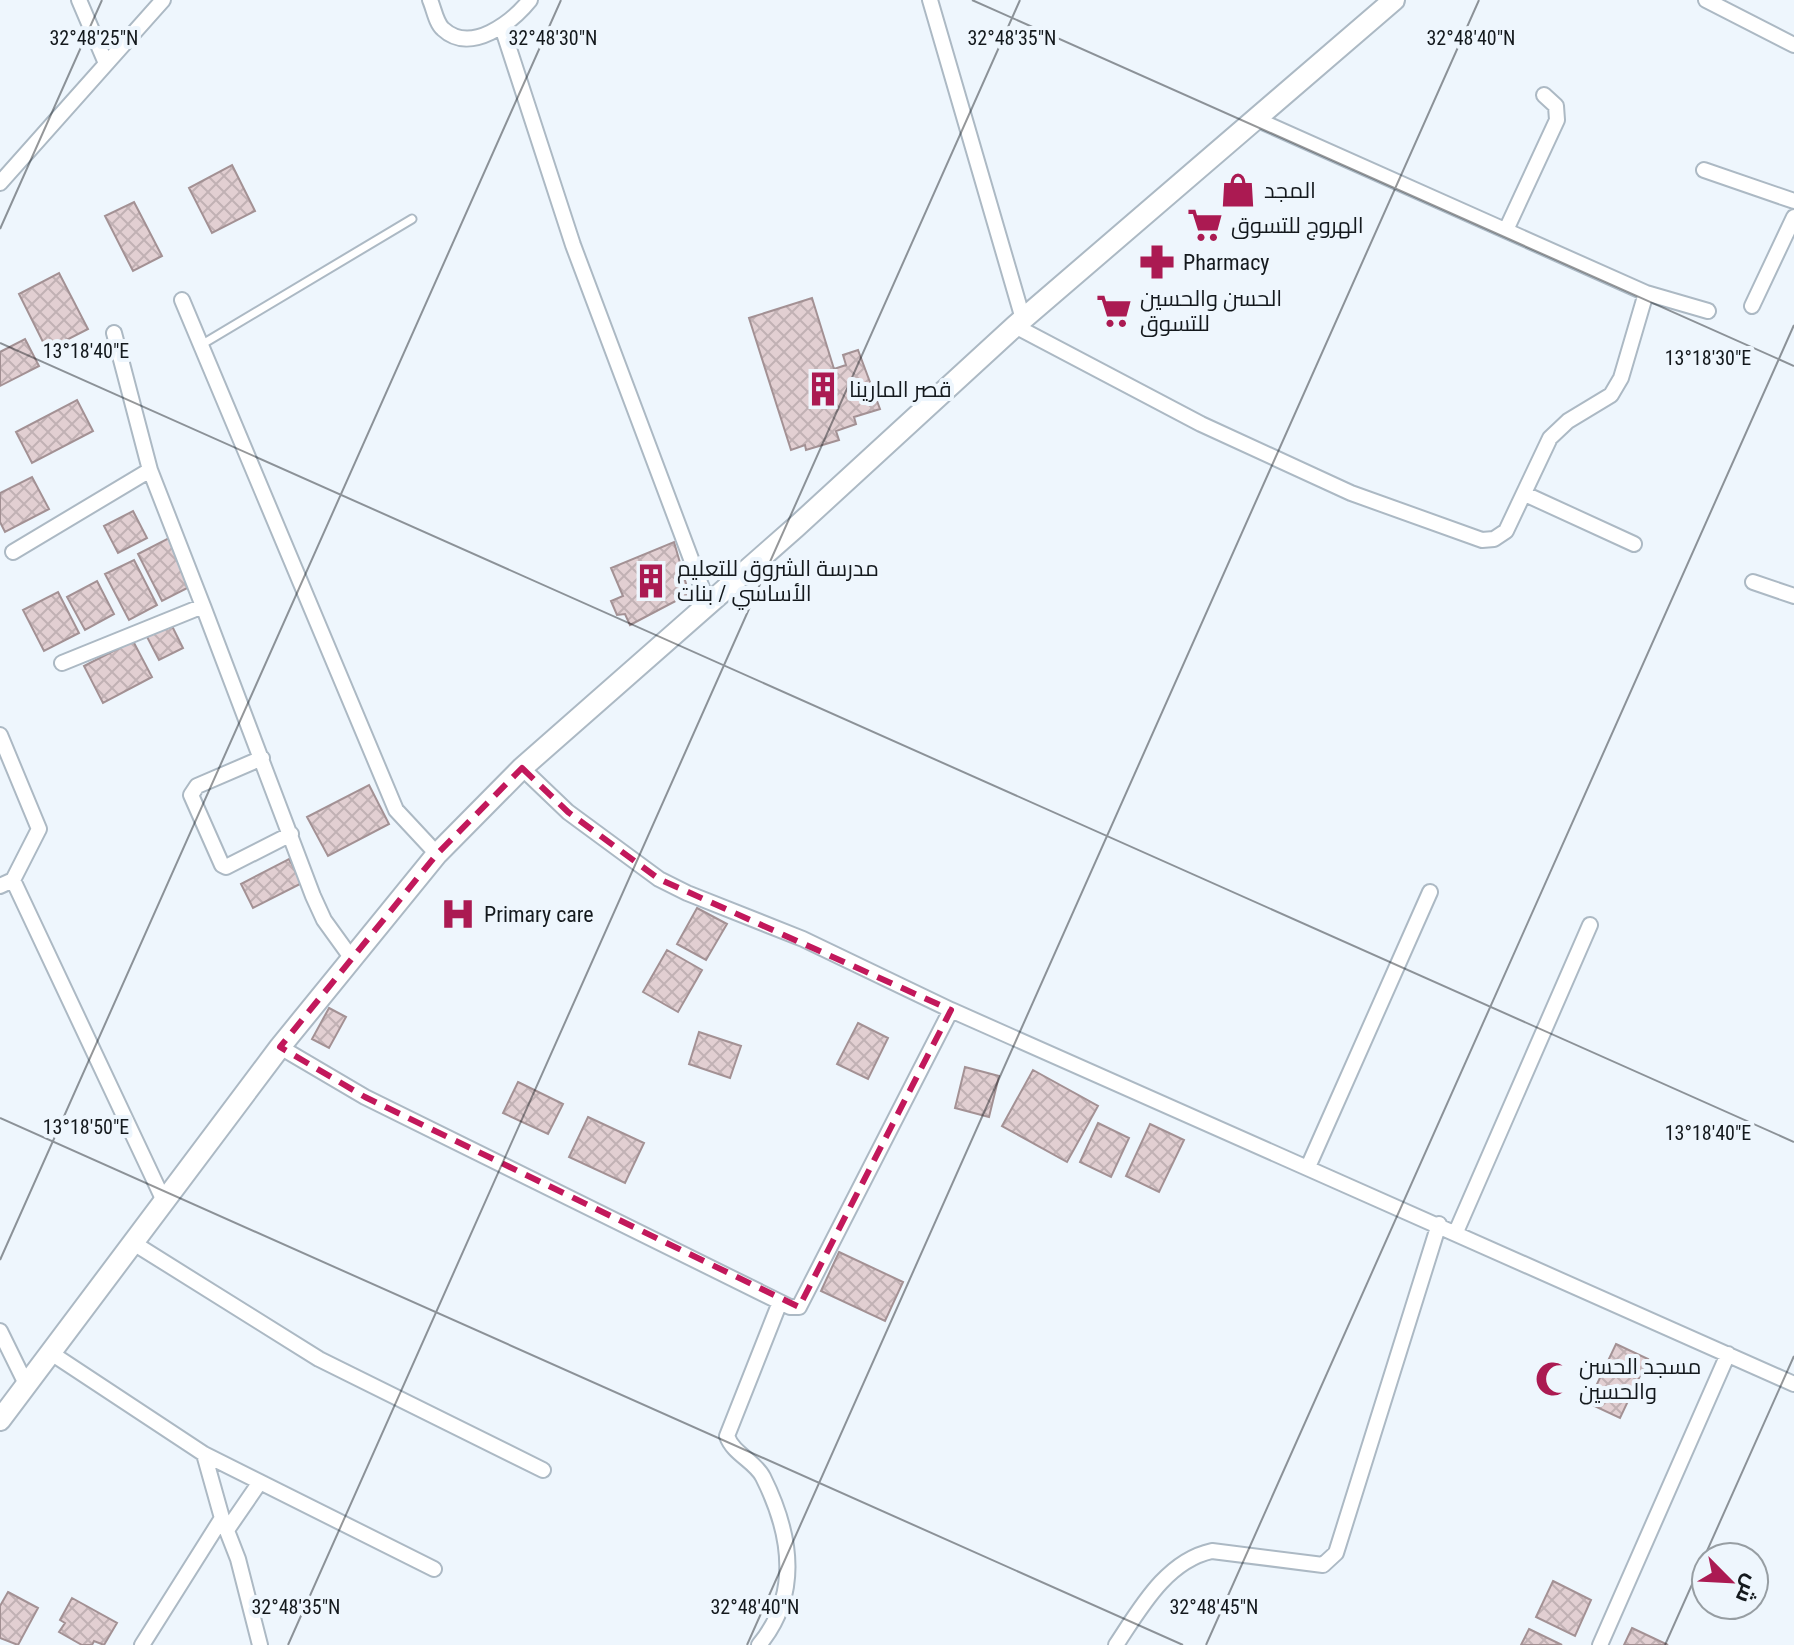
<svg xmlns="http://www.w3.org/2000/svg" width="1794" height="1645" font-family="'Roboto Condensed',Cairo,sans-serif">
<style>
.building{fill:url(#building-cross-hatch);stroke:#a39194;stroke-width:2}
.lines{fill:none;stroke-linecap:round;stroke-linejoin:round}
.service-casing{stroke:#acb9c4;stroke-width:11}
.minor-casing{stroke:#acb9c4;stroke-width:18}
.secondary-casing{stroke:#acb9c4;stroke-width:24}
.service{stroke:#fff;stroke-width:7}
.minor{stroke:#fff;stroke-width:14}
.secondary{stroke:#fff;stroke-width:20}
.marked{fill:none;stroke:#c2185b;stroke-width:6;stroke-dasharray:16 10;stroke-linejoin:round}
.ticks{fill:none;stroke:#14191d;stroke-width:2;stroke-opacity:0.45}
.labels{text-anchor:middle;stroke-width:8;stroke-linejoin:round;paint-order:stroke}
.poi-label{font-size:22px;fill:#14191d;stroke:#eef6fd;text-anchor:start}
.ticks-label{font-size:20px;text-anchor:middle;fill:#14191d;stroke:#eef6fd;stroke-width:8;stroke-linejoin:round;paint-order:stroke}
</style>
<defs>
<pattern id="building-cross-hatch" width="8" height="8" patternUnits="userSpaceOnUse" patternTransform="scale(2)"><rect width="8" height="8" fill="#e2cfd2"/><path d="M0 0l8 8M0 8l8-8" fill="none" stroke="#c1b1b4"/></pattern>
</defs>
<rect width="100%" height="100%" fill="#eef6fd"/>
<!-- building -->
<path class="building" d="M232 165 255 211 212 233 189 188Z
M134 202 162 256 133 271 105 216Z
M59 273 88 329 47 350 19 294Z
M812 298 834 369 846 365 843 355 858 350 880 409 854 417 856 424 836 431 839 440 806 450 805 445 791 450 749 318Z
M25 339 39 366 0 386V352Z
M77 400 93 431 32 463 16 432Z
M32 477 49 509 5 532 0 522V493Z
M133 511 147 538 118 553 104 526Z
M171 537 195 584 162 601 138 554Z
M674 542 689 594 630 625 625 614 617 615 611 601 623 596 611 568Z
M134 560 157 605 129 620 105 574Z
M97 581 114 614 85 630 67 597Z
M58 592 79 633 44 651 23 610Z
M169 620 183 648 159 660 145 633Z
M133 641 152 677 103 703 84 666Z
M369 785 389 824 328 856 307 817Z
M289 859 302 883 253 908 241 884Z
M697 908 727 924 706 960 677 944Z
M667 950 702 970 678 1012 643 992Z
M329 1008 346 1017 329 1048 312 1039Z
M858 1023 888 1038 868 1079 837 1064Z
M699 1032 741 1046 730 1078 689 1064Z
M965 1067 999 1076 989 1117 955 1108Z
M1033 1070 1098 1106 1067 1162 1002 1126Z
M518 1082 563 1104 548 1134 503 1113Z
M588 1117 644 1143 625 1183 569 1157Z
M1098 1123 1129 1138 1111 1177 1080 1162Z
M1150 1124 1184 1140 1159 1192 1126 1176Z
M839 1252 903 1282 885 1321 821 1291Z
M1616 1344 1648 1359 1620 1418 1588 1403Z
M1553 1581 1591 1600 1575 1636 1536 1617Z
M8 1592 38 1608 18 1645 0 1638V1606Z
M72 1598 117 1623 104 1645 94 1641 92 1645H82L59 1632 65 1623 60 1620Z
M1632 1628 1668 1645H1624Z
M1529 1629 1562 1645H1521Z"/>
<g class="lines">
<!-- service casing -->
<g class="service-casing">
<path id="service" d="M201 345 412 219"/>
</g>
<!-- minor casing -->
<g class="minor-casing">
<path id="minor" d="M79 0 105 61
M430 0C434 9 436 23 443 29 471 55 512 22 530 0
M930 0 1023 319
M1706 0 1794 45
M502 27 573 245 708 604
M1258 120 1646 293 1708 311
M1704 170 1794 201
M0 183 163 0
M1506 230 1557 120 1556 106 1544 95
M182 300 396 810 437 854
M1752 306 1794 217
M1015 326 1201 424 1351 493 1482 540 1494 539 1506 531 1550 438 1568 421 1611 395 1621 378 1646 293
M114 333 150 470
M1525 494 1634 544
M13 552 150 470 203 606
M1753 582 1794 596
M62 663 203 606 313 896 324 920 350 956
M0 735 39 829 13 880 0 886
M262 758 197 786 191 795 222 865 226 867 291 834
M522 768 568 812 659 879 687 893 803 939 951 1010 1794 1384
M13 880 164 1201
M280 1047 365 1097 790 1307H799L951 1010
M1308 1167 1430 892
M1456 1232 1590 925
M135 1244 319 1359 543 1470
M0 1331 26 1384
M51 1353 204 1454 434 1569
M222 1518 238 1559 260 1645
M227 1530 260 1482
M142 1645 222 1518 204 1454
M759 1645C801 1594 791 1533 763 1477 755 1461 733 1454 727 1436L780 1302
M1116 1645C1140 1609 1166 1561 1212 1551L1323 1565 1336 1553 1439 1224
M1600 1645 1728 1354"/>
</g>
<!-- secondary casing -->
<g class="secondary-casing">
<path id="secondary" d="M0 1420 280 1047 437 854 522 768 796 527 1015 326 1394 0"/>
</g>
<!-- service -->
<use href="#service" class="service"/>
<!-- minor -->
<use href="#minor" class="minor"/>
<!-- secondary -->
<use href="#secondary" class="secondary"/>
</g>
<!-- marked area -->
<path class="marked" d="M522 768 568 812 659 879 951 1010 799 1307 365 1097 280 1047 437 854Z"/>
<!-- ticks -->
<path class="ticks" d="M972 0 1794 366M0 229 102 0M0 343 1794 1142M0 1118 1183 1645M0 1260 561 0M288 1645 1020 0M747 1645 1479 0M1206 1645 1794 325M1665 1645 1794 1356"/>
<!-- icons -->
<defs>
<g id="shop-bare" transform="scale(2.76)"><path d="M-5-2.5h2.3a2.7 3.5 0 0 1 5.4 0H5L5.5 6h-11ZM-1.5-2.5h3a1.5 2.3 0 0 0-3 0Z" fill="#ab1a52" stroke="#eef6fd" stroke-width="2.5" paint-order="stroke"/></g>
<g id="supermarket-bare" transform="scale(2.76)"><path d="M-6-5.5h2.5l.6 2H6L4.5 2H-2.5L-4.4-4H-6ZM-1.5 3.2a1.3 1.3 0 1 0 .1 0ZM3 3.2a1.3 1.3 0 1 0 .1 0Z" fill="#ab1a52" stroke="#eef6fd" stroke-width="2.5" paint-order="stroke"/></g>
<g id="pharmacy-bare" transform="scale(2.76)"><path d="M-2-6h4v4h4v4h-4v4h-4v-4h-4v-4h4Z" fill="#ab1a52" stroke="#eef6fd" stroke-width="2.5" paint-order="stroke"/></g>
<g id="building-bare" transform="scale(2.76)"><path d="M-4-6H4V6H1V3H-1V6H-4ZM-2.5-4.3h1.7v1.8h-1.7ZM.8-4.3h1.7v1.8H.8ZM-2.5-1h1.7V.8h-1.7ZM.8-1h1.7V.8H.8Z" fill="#ab1a52" stroke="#eef6fd" stroke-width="2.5" paint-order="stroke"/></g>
<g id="hospital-bare" transform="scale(2.76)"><path d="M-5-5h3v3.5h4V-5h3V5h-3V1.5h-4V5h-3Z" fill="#ab1a52" stroke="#eef6fd" stroke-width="2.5" paint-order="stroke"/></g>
<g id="mosque-bare" transform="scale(2.76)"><path d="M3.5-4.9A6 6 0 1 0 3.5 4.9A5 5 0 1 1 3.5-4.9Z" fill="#ab1a52" stroke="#eef6fd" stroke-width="2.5" paint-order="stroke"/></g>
</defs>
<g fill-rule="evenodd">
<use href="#shop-bare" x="1238" y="190"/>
<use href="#supermarket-bare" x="1205" y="225"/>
<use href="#pharmacy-bare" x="1157" y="262"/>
<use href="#supermarket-bare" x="1114" y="311"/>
<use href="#building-bare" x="823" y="389"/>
<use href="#building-bare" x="651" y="581"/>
<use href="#hospital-bare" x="458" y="914"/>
<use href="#mosque-bare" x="1553" y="1379"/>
</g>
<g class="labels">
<!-- poi labels -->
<g class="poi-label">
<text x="1264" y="198">المجد</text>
<text x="1231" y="233">الهروج للتسوق</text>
<text x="1183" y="270">Pharmacy</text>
<text x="1140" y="306">الحسن والحسين<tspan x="1140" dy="25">للتسوق</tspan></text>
<text x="849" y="397">قصر المارينا</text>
<text x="677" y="576">مدرسة الشروق للتعليم<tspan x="677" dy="25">الأساسي / بنات</tspan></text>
<text x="484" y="922">Primary care</text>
<text x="1579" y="1374">مسجد الحسن<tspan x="1579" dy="25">والحسين</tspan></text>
</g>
</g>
<g class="ticks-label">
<text x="553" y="45">32°48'30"N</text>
<text x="1012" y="45">32°48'35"N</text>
<text x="1471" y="45">32°48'40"N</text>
<text x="94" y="45">32°48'25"N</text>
<text x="86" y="358">13°18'40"E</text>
<text x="1708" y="365">13°18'30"E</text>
<text x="86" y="1134">13°18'50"E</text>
<text x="1708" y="1140">13°18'40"E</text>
<text x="296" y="1614">32°48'35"N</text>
<text x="755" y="1614">32°48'40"N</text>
<text x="1214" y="1614">32°48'45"N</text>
</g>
<!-- north arrow -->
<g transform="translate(1730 1581) rotate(114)"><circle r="38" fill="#eef6fd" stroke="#979ea3" stroke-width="2"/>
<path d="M0-6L14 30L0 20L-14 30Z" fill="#ab1a52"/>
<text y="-12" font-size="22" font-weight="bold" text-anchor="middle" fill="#14191d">ش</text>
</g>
</svg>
